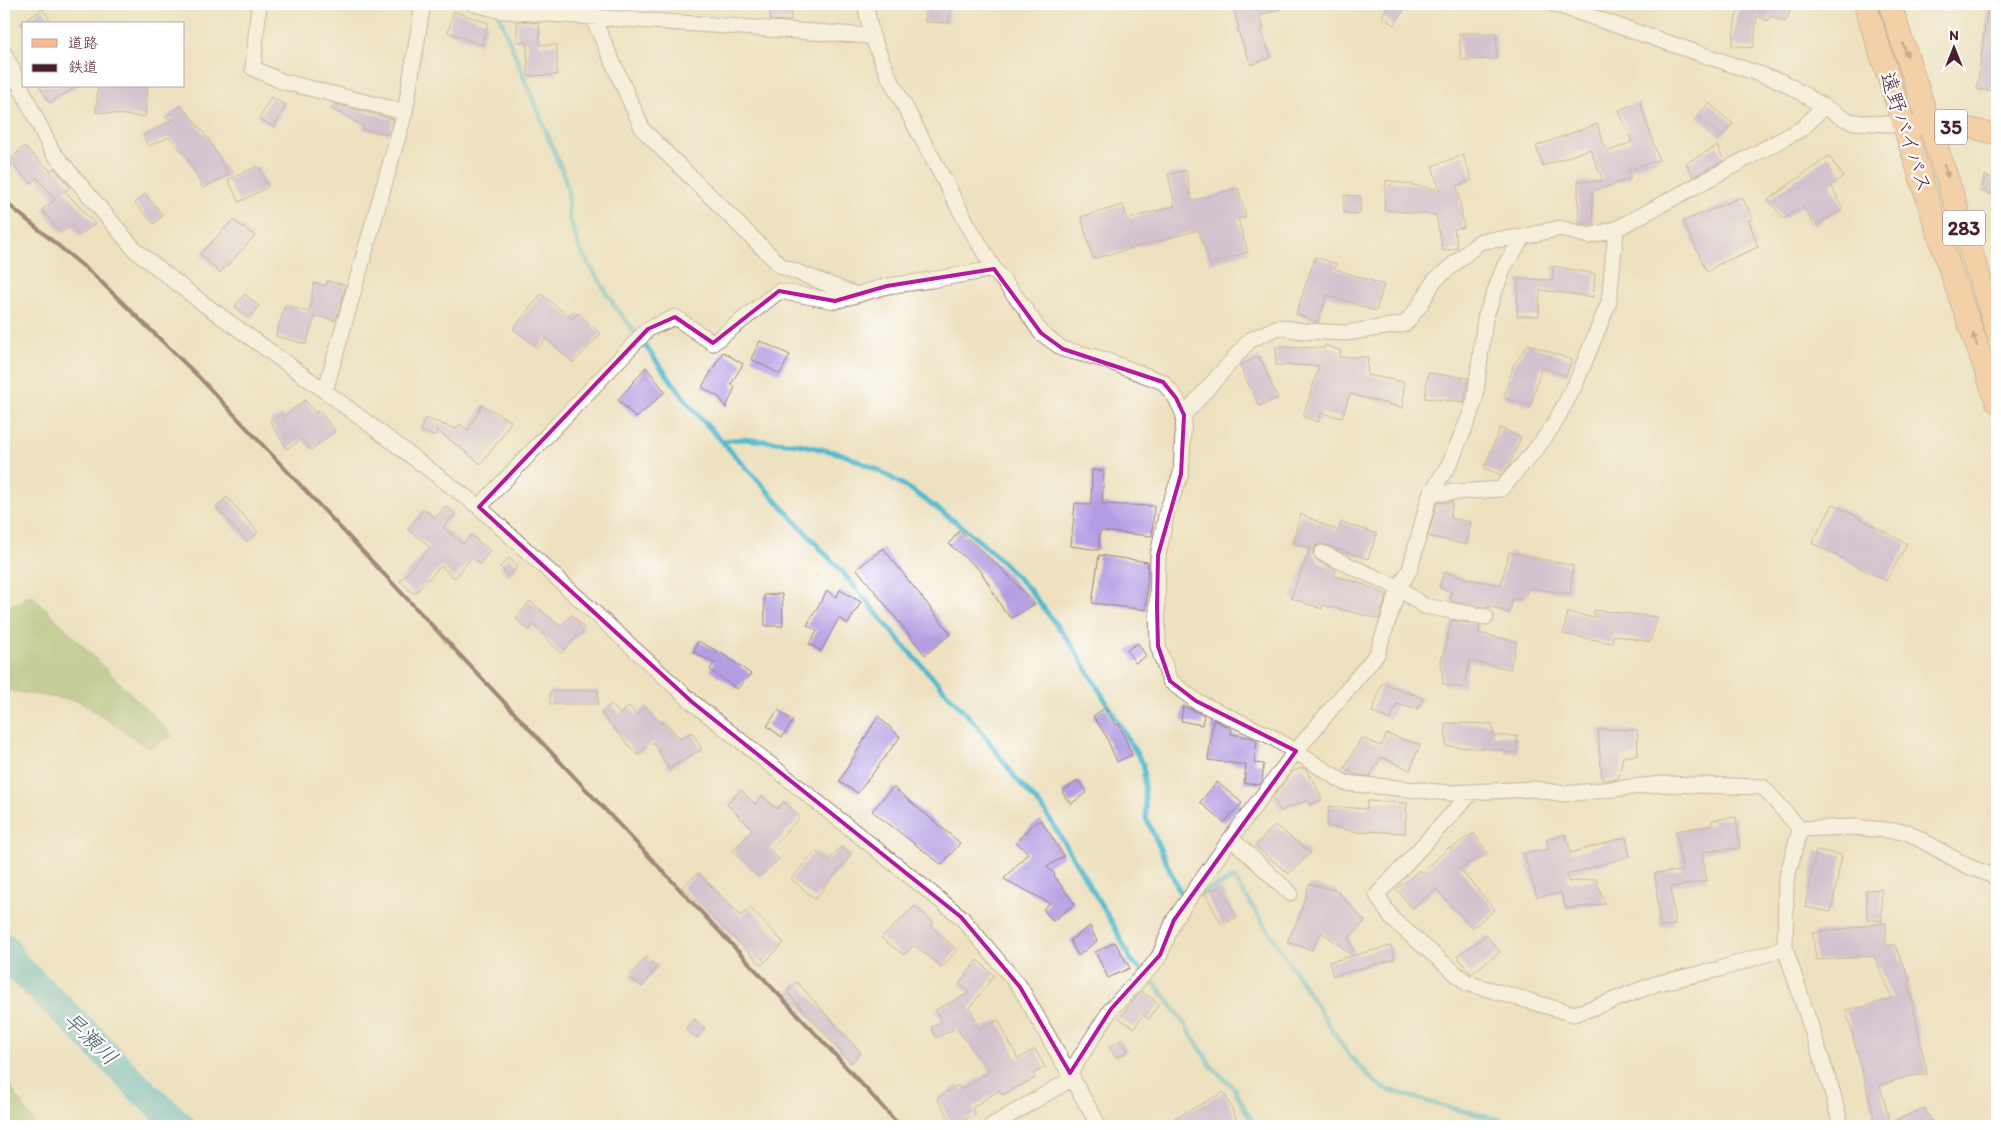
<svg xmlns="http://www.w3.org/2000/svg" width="2001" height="1130" font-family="Itim,'Klee One',sans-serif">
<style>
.forest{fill:#94b66a;stroke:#6f6a4a}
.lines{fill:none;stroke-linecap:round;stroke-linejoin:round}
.stream{stroke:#50b9cd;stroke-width:5}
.river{stroke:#50b9cd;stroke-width:29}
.building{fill:#b29de2}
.minor-casing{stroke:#9c8076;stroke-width:17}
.major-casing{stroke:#9c8076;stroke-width:21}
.highway-casing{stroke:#9c8076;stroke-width:24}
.minor{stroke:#fff;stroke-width:15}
.major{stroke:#fbbb8c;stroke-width:19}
.highway{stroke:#fbbb8c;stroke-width:22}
.rail{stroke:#4a1f2b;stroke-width:4}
.oneway{fill:#9a6557}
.marked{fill:none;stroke:#b5179e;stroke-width:4;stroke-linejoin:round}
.labels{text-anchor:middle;stroke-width:4.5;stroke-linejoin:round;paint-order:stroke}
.shield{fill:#fff;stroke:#80626b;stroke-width:1}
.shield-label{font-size:20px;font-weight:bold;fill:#4a1f2b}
.street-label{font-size:21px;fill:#4a1f2b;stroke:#fff}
.water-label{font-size:22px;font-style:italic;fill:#4c5d6c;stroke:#fff}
</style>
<rect width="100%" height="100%" fill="#fff"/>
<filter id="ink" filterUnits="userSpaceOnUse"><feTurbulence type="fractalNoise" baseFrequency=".02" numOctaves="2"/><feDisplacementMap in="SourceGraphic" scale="10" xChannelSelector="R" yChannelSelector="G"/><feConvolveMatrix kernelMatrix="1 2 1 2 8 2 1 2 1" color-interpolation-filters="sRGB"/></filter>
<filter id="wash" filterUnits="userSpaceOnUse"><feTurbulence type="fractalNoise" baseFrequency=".0096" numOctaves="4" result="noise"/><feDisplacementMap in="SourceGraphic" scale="20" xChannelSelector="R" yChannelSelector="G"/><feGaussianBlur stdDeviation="1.12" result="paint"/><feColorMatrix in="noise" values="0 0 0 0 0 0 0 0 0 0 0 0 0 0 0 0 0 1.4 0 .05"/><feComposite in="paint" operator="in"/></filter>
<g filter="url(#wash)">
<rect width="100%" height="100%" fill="#ede1c0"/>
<!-- forest -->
<path class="forest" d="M32 595 173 736 149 748 79 701 4 690V609Z
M4 1077 36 1126H4Z"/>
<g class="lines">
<!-- stream -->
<path class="stream" d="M498 13 563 173 568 190 569 217 579 248 614 305 695 412 843 573 904 646 979 728 1017 780 1045 811 1114 926 1131 960 1156 985 1178 1014 1212 1067 1233 1087 1254 1126
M722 441 742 439 798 444 842 454 878 470 910 489 960 525 991 551 1029 589 1074 648 1143 764 1146 818 1184 901
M1198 894 1234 878 1348 1054 1375 1082 1385 1089 1443 1106 1527 1126"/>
<!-- river -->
<path class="river" d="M4 947 17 967 77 1024 140 1089 181 1126"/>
</g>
<g id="blocks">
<!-- building -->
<path class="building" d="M926 4H950L949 23 925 22Z
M1232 4H1288L1289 6 1259 16 1264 28 1260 30 1271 57 1251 65 1237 29 1239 28Z
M1390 4H1408L1394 25 1382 16Z
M1731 4H1793L1785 22 1770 16 1768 21 1757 16 1753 48 1732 45 1736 17 1740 8Z
M1988 4H1997V91L1977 89Z
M43 9 52 24H20Z
M770 9H791V21L770 20Z
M454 11 488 23 481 45 448 32Z
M517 21 539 23 540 45H557V75L528 76 527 42H517Z
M1459 33H1496L1497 59 1461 60Z
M39 86H78L49 103Z
M98 86H148L145 117 96 112Z
M271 97 286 105 274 127 259 119Z
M1640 102 1659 160 1628 170 1631 178 1592 192 1593 224H1579L1578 181H1603L1590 149 1543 166 1536 146 1597 124 1607 152 1632 142 1619 110Z
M1709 103 1733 124 1721 137 1697 116Z
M334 104 393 119 389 134 363 130V125L331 109Z
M181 105 208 138 229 175 203 188 185 155 170 137 148 146 143 136 175 119 165 118Z
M24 146 51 171 54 168 70 187 65 191 95 224 79 236 72 225 61 233 42 210 55 200 37 177 31 183 9 162Z
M1717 146 1724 160 1693 177 1686 163Z
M1463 155 1472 180 1457 186 1464 227 1454 229 1458 248 1443 251 1436 215 1384 210 1386 180 1440 190 1432 166Z
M1829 156 1843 176 1831 185 1843 209 1814 226 1803 206 1784 219 1768 200Z
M258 166 268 187 239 202 228 180Z
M1186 171 1192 201 1238 188 1246 217 1238 219 1248 252 1210 264 1198 230 1093 259 1081 217 1123 205 1127 219 1175 206 1168 174Z
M1985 176 1997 179V195L1981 191Z
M145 194 163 215 154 224 135 203Z
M1344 195 1361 196 1360 214 1344 213Z
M1742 197 1753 219 1749 220 1758 247 1717 265 1707 272 1683 221Z
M233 220 255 236 220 273 200 254Z
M1315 257 1337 264 1335 269 1384 285 1376 311 1327 295 1318 322 1296 314Z
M1553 266 1595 274 1593 297 1540 290 1539 316H1517L1518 279 1553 280Z
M327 281 346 285 336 320 315 316 306 344 276 336 285 305 309 312 314 283 326 286Z
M245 294 259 306 249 318 235 306Z
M541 294 572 319 578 313 601 334 573 363 546 338 538 348 513 329Z
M760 341 790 355 780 374 751 359Z
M1528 344 1572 360 1566 376 1541 367 1531 406 1504 398 1513 366Z
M1325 345 1341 351 1339 357H1368L1367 375 1404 382 1403 408 1350 394 1342 418 1321 413 1319 422 1303 417 1319 366 1276 365V347L1324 348Z
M723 352 743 364 731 384 735 387 726 408 720 398 702 387Z
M1259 356 1278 398 1259 406 1240 366Z
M646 367 665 392 636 418 618 400Z
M1428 373 1468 378 1464 402 1425 398Z
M305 400 315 413 319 410 335 431 311 450 302 439 287 449 270 421 282 414 284 417Z
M482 405 511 421 501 438 481 464 437 430 434 436 420 431 425 418 456 429 460 424 468 430Z
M1500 428 1521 437 1509 466 1501 475 1484 468Z
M1092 470 1104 471 1102 504 1154 506 1152 536 1100 531 1099 550 1071 546 1075 503 1091 505Z
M227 497 258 532 247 542 216 507Z
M1452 502H1453L1450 518 1471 522 1466 545 1428 536 1437 503Z
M1833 504 1907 544 1886 581 1812 543Z
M446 506 455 514 443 527 463 544 471 535 490 551 480 564 472 557 455 578 441 566 414 594 400 581 430 547 407 529 424 509 435 518Z
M1301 514 1338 531 1341 522 1377 534 1368 559 1322 544 1316 546 1313 553 1318 561 1336 570 1334 576 1358 582 1387 595 1379 619 1323 605 1322 609 1291 598 1310 548 1293 543Z
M959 531 1002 569 1035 604 1012 618 1004 611 981 571 949 544Z
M883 548 951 634 925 655 857 569Z
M1509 552 1573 566 1570 594 1529 588 1523 600 1513 599 1509 613 1489 606V608L1450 601 1452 592 1439 588 1444 572 1473 580 1501 585Z
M1099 555 1148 562 1146 610 1092 603Z
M509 558 518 566 509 576 500 567Z
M840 590 861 602 848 624 839 618 821 651 809 644 817 631 807 625 827 591 836 597Z
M782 594 783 626H765L764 595Z
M530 601 560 626 572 615 585 629 561 653 533 625 529 630 516 619Z
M1594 610 1658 617 1650 642 1613 635 1612 643 1563 634 1568 612 1594 618Z
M1452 620 1480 625 1478 633 1517 642 1510 669 1470 661 1463 688 1443 684 1441 661Z
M698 641 723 654 751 674 737 689 710 670 714 663 693 652Z
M1138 643 1146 656 1135 663 1127 650Z
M1382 683 1423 698 1417 710 1397 704 1390 720 1372 712Z
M598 690V704H550V691Z
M611 704 620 714 629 706 636 715 646 706 661 724 664 721 680 739 692 732 702 749 669 769 653 742 637 755 601 713Z
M1183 706 1204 715 1202 725 1181 721Z
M1105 708 1116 725 1119 724 1132 755 1117 762 1106 736 1093 716Z
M778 710 793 721 782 737 767 726Z
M878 716 900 737 858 793 839 782Z
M1213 720 1232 729 1231 734 1249 737 1257 740 1254 763 1264 764 1262 781 1259 785 1244 783 1246 765 1208 760Z
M1445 723 1492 724 1494 736H1517L1518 752 1505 753V750L1446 746Z
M1598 729 1637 730 1638 755 1623 757 1618 779 1602 780Z
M1387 734 1420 745 1410 770 1381 757 1370 776 1357 775 1344 769 1361 738 1381 746Z
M1303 768 1307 770 1309 777 1312 776 1322 800 1310 805 1308 800 1280 811 1273 797 1293 771Z
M1078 780 1087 792 1071 804 1062 792Z
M1217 782 1242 803 1224 823 1200 802Z
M893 787 960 843 942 865 872 811Z
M741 790 755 804 762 796 777 809 784 802 800 817 769 850 779 859 759 877 732 851 753 830 727 804Z
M1367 801 1407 803 1405 833 1363 831V833L1327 826 1329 806 1367 809Z
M1736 817 1740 848 1702 852 1707 881 1671 887 1675 925 1660 927 1655 873 1681 871 1682 869 1676 831 1712 825V820Z
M1041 820 1064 856 1047 867 1055 874 1054 876 1075 904 1053 921 1043 909 1050 903 1004 879 1028 853 1016 842 1031 826Z
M1275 825 1311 853 1289 874 1255 846Z
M1474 833 1488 854 1459 868 1495 910 1472 928 1436 889 1412 908 1396 889 1420 870 1422 873 1449 847 1450 849Z
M1565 834 1571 853 1626 837 1630 856 1567 875 1569 882 1596 879 1605 904 1566 909 1561 893 1537 897 1524 854 1549 849 1547 840Z
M841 847 851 855 815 899 791 879 815 851 828 861Z
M1816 850 1842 855 1831 912 1805 907Z
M698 873 741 916 750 908 784 943 762 965 682 887Z
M1309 884 1336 890 1365 921 1349 938 1355 955 1391 946 1395 959 1333 976 1329 962 1353 956 1322 932 1312 950 1287 942 1299 918Z
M1220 886 1237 917 1222 925 1205 893Z
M1881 889 1882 921 1867 919 1866 890Z
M915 906 934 923 931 926 957 950 942 967 914 945 904 955 881 938Z
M1886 923V945H1895L1910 981 1908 982 1927 1074 1911 1076 1880 1085 1890 1123 1924 1108 1935 1126H1877L1872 1118 1874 1117 1846 1010 1860 1007V1008L1892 998 1874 956 1816 960 1813 933Z
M1090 926 1097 941 1078 956 1070 940Z
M1486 935 1500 952 1471 974 1457 956Z
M1115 942 1130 968 1108 978 1095 952Z
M646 957 658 967 642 987 629 977Z
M977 960 994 975 970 1008 980 1029 998 1020 1018 1059 1035 1049 1045 1067 1033 1074 1035 1078 1002 1095 999 1090 972 1108 976 1114 954 1126 937 1098 958 1085 961 1090 990 1071 956 1028 936 1038 931 1027 942 1022 935 1010 969 993 959 984Z
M797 982 861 1053 851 1063 787 992Z
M1141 991 1159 1004 1149 1019 1143 1015 1134 1028 1119 1018Z
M694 1019 705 1028 697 1038 685 1030Z
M1121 1040 1128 1051 1116 1058 1109 1047Z
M1224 1092 1240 1126H1180L1175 1118Z"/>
</g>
</g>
<g filter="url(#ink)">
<use href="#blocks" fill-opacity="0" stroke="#9c8076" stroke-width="1"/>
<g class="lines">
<!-- minor casing -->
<g class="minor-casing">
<path id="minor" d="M259 4 253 68 281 81 405 112
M474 4 503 11 872 36
M865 4 872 36 887 73 968 225 994 269 1024 307 1041 333 1063 349 1102 359 1163 382 1176 398 1184 415 1181 474 1167 511 1158 555 1157 607 1158 646 1170 681 1196 701 1272 737 1345 783 1449 793 1534 789 1564 794 1663 784 1763 787 1800 829 1852 827 1907 832 1969 867 1997 877
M1554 4 1783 82 1843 118 1854 122 1903 125
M592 16 643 130 781 266 854 294
M4 53 52 151 135 250 201 302 325 391 479 507 692 702 961 917 1020 987 1099 1126
M325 391 405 112 423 4
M1184 415 1250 340 1278 327 1303 331 1346 333 1405 324 1420 305 1434 281 1481 241 1523 237 1560 228 1589 236 1616 229 1803 128 1823 107
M1430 494 1501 489 1537 448 1553 426 1575 385 1609 302 1616 229
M479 507 648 329 675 317 713 343 779 291 835 301 887 286 931 280 994 269
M1322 553 1399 588 1424 606 1486 617
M1472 792 1377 895 1392 919 1467 983 1574 1014 1604 1004 1655 984 1720 969 1785 948
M1800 829 1786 881 1785 948 1832 1091 1841 1126
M1231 838 1290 893
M1070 1073 1111 1009 1152 966 1160 955 1174 920 1231 838 1296 751 1377 654 1399 588 1410 569 1430 494 1450 463 1470 415 1475 399 1485 318 1504 267 1523 237
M991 1126 1073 1078"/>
</g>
<!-- major casing -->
<g class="major-casing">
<path id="major" d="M1917 125 1971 128 1997 135"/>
</g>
<!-- highway casing -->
<g class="highway-casing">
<path id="highway" d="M1865 4 1951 272 1997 402
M1890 4 1997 331"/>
</g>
<!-- minor -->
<use href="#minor" class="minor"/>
<!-- major -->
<use href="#major" class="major"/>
<!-- highway -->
<use href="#highway" class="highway"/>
<!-- rail -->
<path class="rail" d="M4 201 94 275 197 375 826 1045 900 1126"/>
</g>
<!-- one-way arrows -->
<defs><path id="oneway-solid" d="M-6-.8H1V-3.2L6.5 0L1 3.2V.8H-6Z" transform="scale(1.25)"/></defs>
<g class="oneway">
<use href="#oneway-solid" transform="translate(1905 50) rotate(71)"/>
<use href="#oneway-solid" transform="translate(1946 171) rotate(72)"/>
<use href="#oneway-solid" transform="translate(1975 340) rotate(-109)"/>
</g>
</g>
<!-- marked area -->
<path d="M0 0H2001V1130H0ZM994 269 1041 333 1063 349 1163 382 1176 398 1184 415 1181 474 1158 555 1157 607 1158 646 1170 681 1196 701 1296 751 1174 920 1160 955 1111 1009 1070 1073 1020 987 961 917 692 702 479 507 648 329 675 317 713 343 779 291 835 301 887 286Z" fill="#ede1c0" fill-opacity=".55" fill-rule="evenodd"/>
<path class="marked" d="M994 269 1041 333 1063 349 1163 382 1176 398 1184 415 1181 474 1158 555 1157 607 1158 646 1170 681 1196 701 1296 751 1174 920 1160 955 1111 1009 1070 1073 1020 987 961 917 692 702 479 507 648 329 675 317 713 343 779 291 835 301 887 286Z"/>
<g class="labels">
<!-- shield labels -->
<g class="shield">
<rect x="1935" y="109.5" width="32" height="35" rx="4"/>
<rect x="1943" y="210.5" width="42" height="35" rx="4"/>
</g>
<g class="shield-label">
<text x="1951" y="134">35</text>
<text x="1964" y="235">283</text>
</g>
<!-- street labels -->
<g class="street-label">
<text transform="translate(1906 132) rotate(72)" y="7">遠野バイパス</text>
</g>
<!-- water labels -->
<g class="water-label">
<text transform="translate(91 1038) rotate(44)" y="8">早瀬川</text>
</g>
</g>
<!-- margin -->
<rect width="2001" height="1130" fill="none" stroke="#fff" stroke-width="20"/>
<!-- legend -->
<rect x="22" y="22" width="162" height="65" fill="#ffffff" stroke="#b7a5aa"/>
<rect x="32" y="39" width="25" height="8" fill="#fbbb8c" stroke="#b7a5aa"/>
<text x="68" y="48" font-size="15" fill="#4a1f2b">道路</text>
<rect x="32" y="64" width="25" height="8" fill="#4a1f2b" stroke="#b7a5aa"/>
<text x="68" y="72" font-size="15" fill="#4a1f2b">鉄道</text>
<!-- north arrow -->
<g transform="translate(1954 48)" stroke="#ffffff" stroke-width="4" paint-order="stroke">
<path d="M0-4L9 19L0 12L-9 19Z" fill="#4a1f2b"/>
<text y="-8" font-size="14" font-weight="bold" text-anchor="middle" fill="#4a1f2b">N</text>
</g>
</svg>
